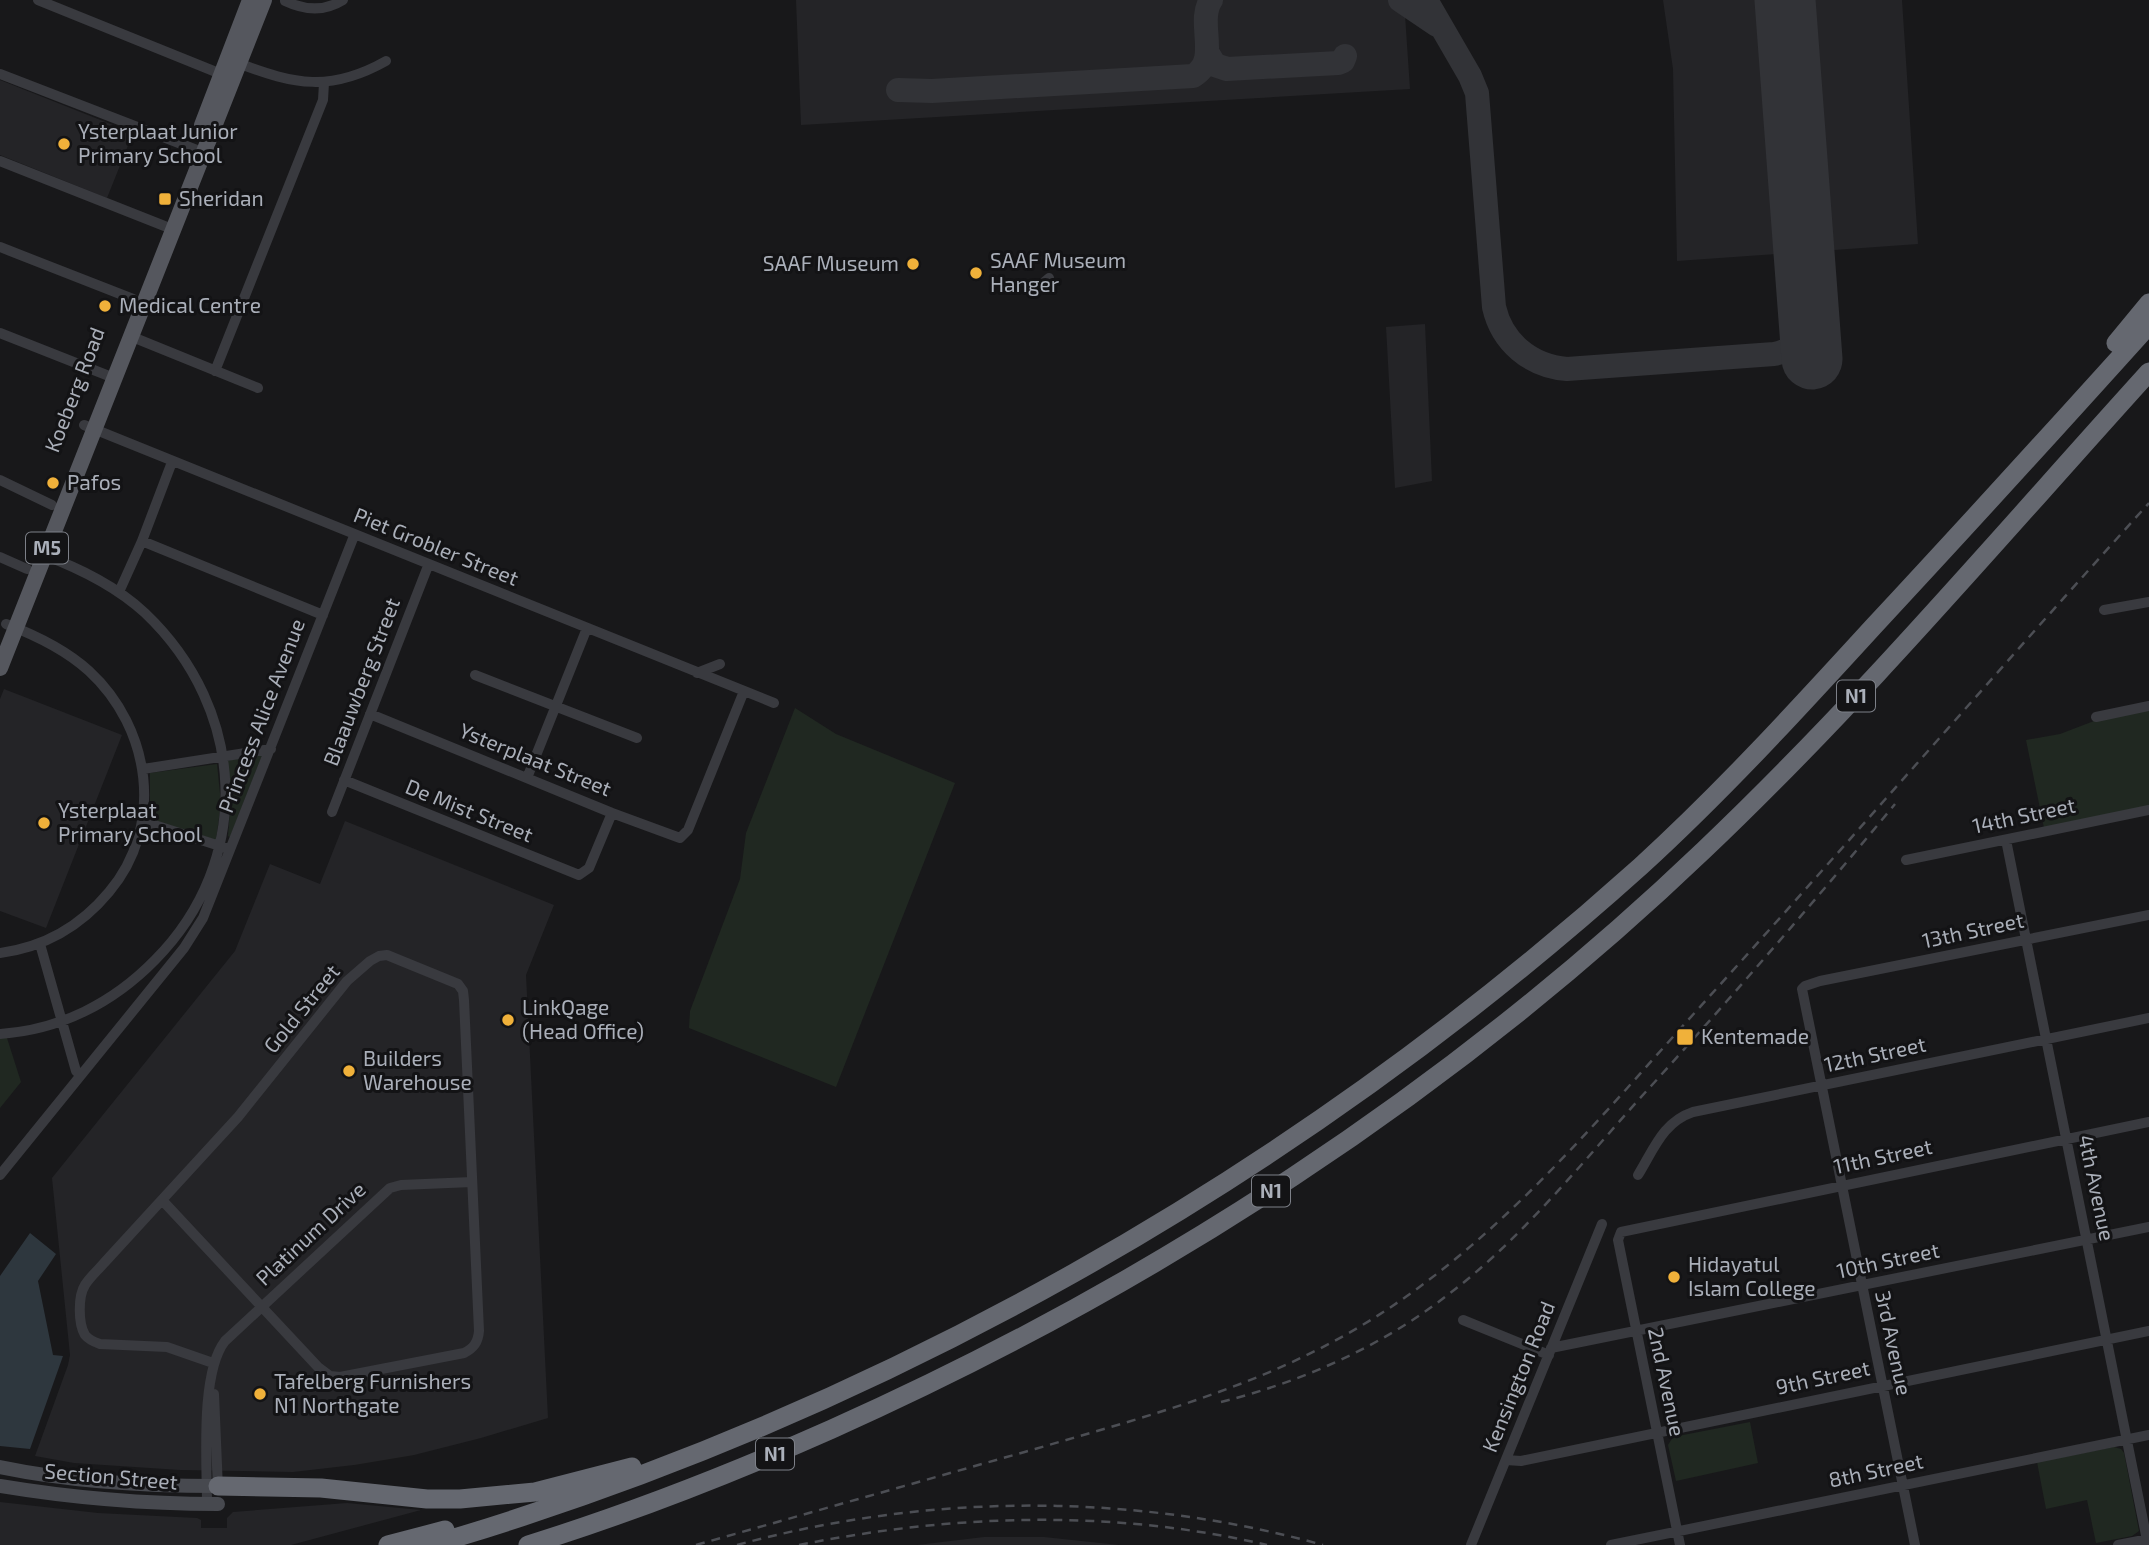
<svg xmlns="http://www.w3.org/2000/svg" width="2149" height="1545" font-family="'Exo 2',sans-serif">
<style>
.built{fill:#242427}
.green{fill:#202821}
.water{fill:#2e373e}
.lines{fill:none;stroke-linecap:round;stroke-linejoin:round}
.taxiway{stroke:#323337;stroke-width:24}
.runway{stroke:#323337;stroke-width:61}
.street{stroke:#393a3f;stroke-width:10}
.secondary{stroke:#47494f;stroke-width:14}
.primary{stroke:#55575e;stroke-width:16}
.highway{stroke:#656870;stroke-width:19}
.rail{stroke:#4c4e54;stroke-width:2.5;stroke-dasharray:9 7;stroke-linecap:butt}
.poi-dot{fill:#f0b13a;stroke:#131315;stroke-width:2.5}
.labels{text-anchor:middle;stroke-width:6;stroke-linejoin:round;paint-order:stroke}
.shield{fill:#131315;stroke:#7d8088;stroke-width:2}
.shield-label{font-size:19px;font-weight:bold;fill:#aaafb9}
.poi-label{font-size:21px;fill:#aaafb9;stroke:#131315;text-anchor:start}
.street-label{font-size:21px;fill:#aaafb9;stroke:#131315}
</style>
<rect width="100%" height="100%" fill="#18181a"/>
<!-- built -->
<path class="built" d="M796 0H1404L1410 89 801 125Z
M1663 0H1902L1918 244 1677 261 1673 69Z
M0 80 133 133 107 198 0 155Z
M1425 324 1432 481 1395 488 1386 327Z
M4 689 122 735 46 928 0 911V699Z
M345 821 554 905 526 975 548 1418 481 1438 414 1455 354 1465 293 1472 180 1470 74 1463 35 1456 68 1365 70 1355 52 1178 235 951 270 864 320 884Z
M0 1502 98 1513 197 1518 201 1520V1528H227V1518L233 1512 347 1503 421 1510 291 1545H0Z
M984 1537H1044L1119 1545H917Z"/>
<!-- green -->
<path class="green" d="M795 708 836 734 955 783 836 1087 689 1028 690 1011 740 879 746 833Z
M2149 710V806L2044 828 2026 740 2060 734 2094 721Z
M263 753 230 837 228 836 231 797 227 761Z
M217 764 221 803 216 840 150 819V773Z
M0 1038H7L21 1082 0 1108Z
M1750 1422 1758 1463 1676 1481 1668 1445 1673 1437Z
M2114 1447 2121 1449 2124 1453 2139 1531 2132 1536 2096 1543 2087 1500 2046 1509 2037 1462Z"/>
<!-- water -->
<path class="water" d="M30 1233 56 1254 38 1281 53 1355 63 1356 30 1449 0 1446V1276Z"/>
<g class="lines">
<!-- taxiway -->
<path class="taxiway" d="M1400 0 1437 25
M1426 0 1470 76 1477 93 1494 307C1502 342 1530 366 1567 369L1774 354C1797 350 1808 333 1809 310
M1207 52 1215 65 1227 69 1338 63 1343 61 1345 56
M898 90 932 91 1193 76C1221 60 1196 23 1211 0"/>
<!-- runway -->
<path class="runway" d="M1785 0 1812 359"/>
<!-- street -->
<path class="street" d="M38 0 221 74
M285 1C304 10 324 12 343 0
M238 63C295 85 331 92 386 61
M0 74 202 152
M0 161 172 229
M0 247 133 299
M1043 283 1049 278
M0 333 114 378
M130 336 258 388
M215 371 323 100 324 83
M84 425 774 703
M0 480 52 505
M142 541 323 615
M0 557 27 569
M119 592 142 541 172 462
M2104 610 2149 602
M697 673 720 664
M475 675 637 738
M370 714 612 813 680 838 688 830 744 691
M2096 717 2149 706
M143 769 271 749
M527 778 587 628
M344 780 579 875 589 868 612 813
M332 812 428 566
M142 821 226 848
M2006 840 2148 1545
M1906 860 2149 810
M40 944 76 1071 81 1075
M0 953C45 947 80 927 109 892 165 826 151 728 89 671 66 650 35 635 6 624
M0 1034C60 1030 113 1003 155 960 254 860 247 710 145 613 116 586 81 569 44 555
M0 1175 184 948 203 918 354 536
M1638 1175C1654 1149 1663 1122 1693 1112L2149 1018
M162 1200 318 1367 330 1376 340 1377 464 1353C474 1348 478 1342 479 1331L464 1000 463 991 458 984 387 955 379 956 370 961 347 981 238 1117 104 1263C98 1270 90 1277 85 1285 78 1296 78 1323 85 1335 89 1340 94 1342 100 1344L167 1347 213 1363
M1463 1320 1549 1355
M1551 1348 2149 1227
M214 1394 218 1489
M1506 1460 1521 1461 2149 1331
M207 1504C207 1463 200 1373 225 1341L390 1188 401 1185 472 1182
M1471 1545 1602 1224
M1611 1545 2149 1435
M1680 1545 1618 1240 1621 1232 2149 1122
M1915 1545 1802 989 1805 986 1820 981 2149 915
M2118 1545 2149 1539"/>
<!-- secondary -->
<path class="secondary" d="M0 1467C72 1482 145 1486 218 1486
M0 1486C72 1498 145 1504 218 1504"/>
<!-- primary -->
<path class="primary" d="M202 125 250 0
M0 668 264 0"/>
<!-- highway -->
<path class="highway" d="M2116 343 2149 303
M218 1486 321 1488 427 1499H460L535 1492 632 1467
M388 1545 445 1530
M431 1545C878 1414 1295 1177 1641 866 1723 791 1798 709 1873 627 1966 527 2058 426 2149 325
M528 1545C631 1513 733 1473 832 1429 1152 1286 1451 1092 1704 850 1862 700 2003 533 2149 372"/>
<!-- rail -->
<path class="rail" d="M1221 1402C1301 1382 1380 1347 1445 1297 1523 1239 1587 1156 1652 1085 1735 993 1816 900 1895 804
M696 1545C809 1513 922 1481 1035 1449 1142 1418 1250 1389 1347 1334 1489 1254 1591 1127 1699 1008 1850 841 1998 670 2149 503
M737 1545C927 1493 1133 1492 1323 1545
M799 1545C954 1514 1113 1509 1267 1545"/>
</g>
<!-- markers -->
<g class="poi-dot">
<circle cx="64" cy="144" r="7"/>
<rect x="158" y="192" width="14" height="14" rx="3.5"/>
<circle cx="913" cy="264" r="7"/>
<circle cx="976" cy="273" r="7"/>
<circle cx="105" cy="306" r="7"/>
<circle cx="53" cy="483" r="7"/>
<circle cx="44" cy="823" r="7"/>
<circle cx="508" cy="1020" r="7"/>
<rect x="1676" y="1028" width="18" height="18" rx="3.5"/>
<circle cx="349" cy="1071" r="7"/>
<circle cx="1674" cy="1277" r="7"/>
<circle cx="260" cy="1394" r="7"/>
</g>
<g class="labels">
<!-- shield labels -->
<g class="shield">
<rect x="26" y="532.5" width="42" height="31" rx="5"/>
<rect x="1837" y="680.5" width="38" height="31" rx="5"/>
<rect x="1252" y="1175.5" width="38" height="31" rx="5"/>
<rect x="756" y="1438.5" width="38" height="31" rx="5"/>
</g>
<g class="shield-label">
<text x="47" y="555">M5</text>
<text x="1856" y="703">N1</text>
<text x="1271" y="1198">N1</text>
<text x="775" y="1461">N1</text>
</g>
<!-- poi labels -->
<g class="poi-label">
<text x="78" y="139">Ysterplaat Junior<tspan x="78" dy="24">Primary School</tspan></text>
<text x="179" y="206">Sheridan</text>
<text x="990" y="268">SAAF Museum<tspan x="990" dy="24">Hanger</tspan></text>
<text x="899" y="271" text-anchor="end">SAAF Museum</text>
<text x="119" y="313">Medical Centre</text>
<text x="67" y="490">Pafos</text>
<text x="58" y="818">Ysterplaat<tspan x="58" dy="24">Primary School</tspan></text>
<text x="522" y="1015">LinkQage<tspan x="522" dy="24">(Head Office)</tspan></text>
<text x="1701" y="1044">Kentemade</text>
<text x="363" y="1066">Builders<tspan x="363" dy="24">Warehouse</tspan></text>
<text x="1688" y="1272">Hidayatul<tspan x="1688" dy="24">Islam College</tspan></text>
<text x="274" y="1389">Tafelberg Furnishers<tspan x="274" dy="24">N1 Northgate</tspan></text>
</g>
<!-- street labels -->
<g class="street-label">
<text transform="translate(75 390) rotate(-69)" y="7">Koeberg Road</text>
<text transform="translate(436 547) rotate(22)" y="7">Piet Grobler Street</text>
<text transform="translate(362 682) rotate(-69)" y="7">Blaauwberg Street</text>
<text transform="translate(262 716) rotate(-69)" y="7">Princess Alice Avenue</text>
<text transform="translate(535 760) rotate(22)" y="7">Ysterplaat Street</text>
<text transform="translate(469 811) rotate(22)" y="7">De Mist Street</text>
<text transform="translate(2024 816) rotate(-12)" y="7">14th Street</text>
<text transform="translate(1973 931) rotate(-12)" y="7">13th Street</text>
<text transform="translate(302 1009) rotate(-51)" y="7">Gold Street</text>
<text transform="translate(1875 1055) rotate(-12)" y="7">12th Street</text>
<text transform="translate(1883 1157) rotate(-12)" y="7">11th Street</text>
<text transform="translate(2096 1188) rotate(78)" y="7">4th Avenue</text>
<text transform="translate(311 1234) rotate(-43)" y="7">Platinum Drive</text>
<text transform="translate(1888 1261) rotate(-12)" y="7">10th Street</text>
<text transform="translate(1893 1343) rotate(78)" y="7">3rd Avenue</text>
<text transform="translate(1519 1377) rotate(-68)" y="7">Kensington Road</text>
<text transform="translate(1823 1378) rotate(-12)" y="7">9th Street</text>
<text transform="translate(1666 1382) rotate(78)" y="7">2nd Avenue</text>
<text transform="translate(1876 1471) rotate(-12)" y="7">8th Street</text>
<text transform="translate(111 1477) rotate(5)" y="7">Section Street</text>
</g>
</g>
</svg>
